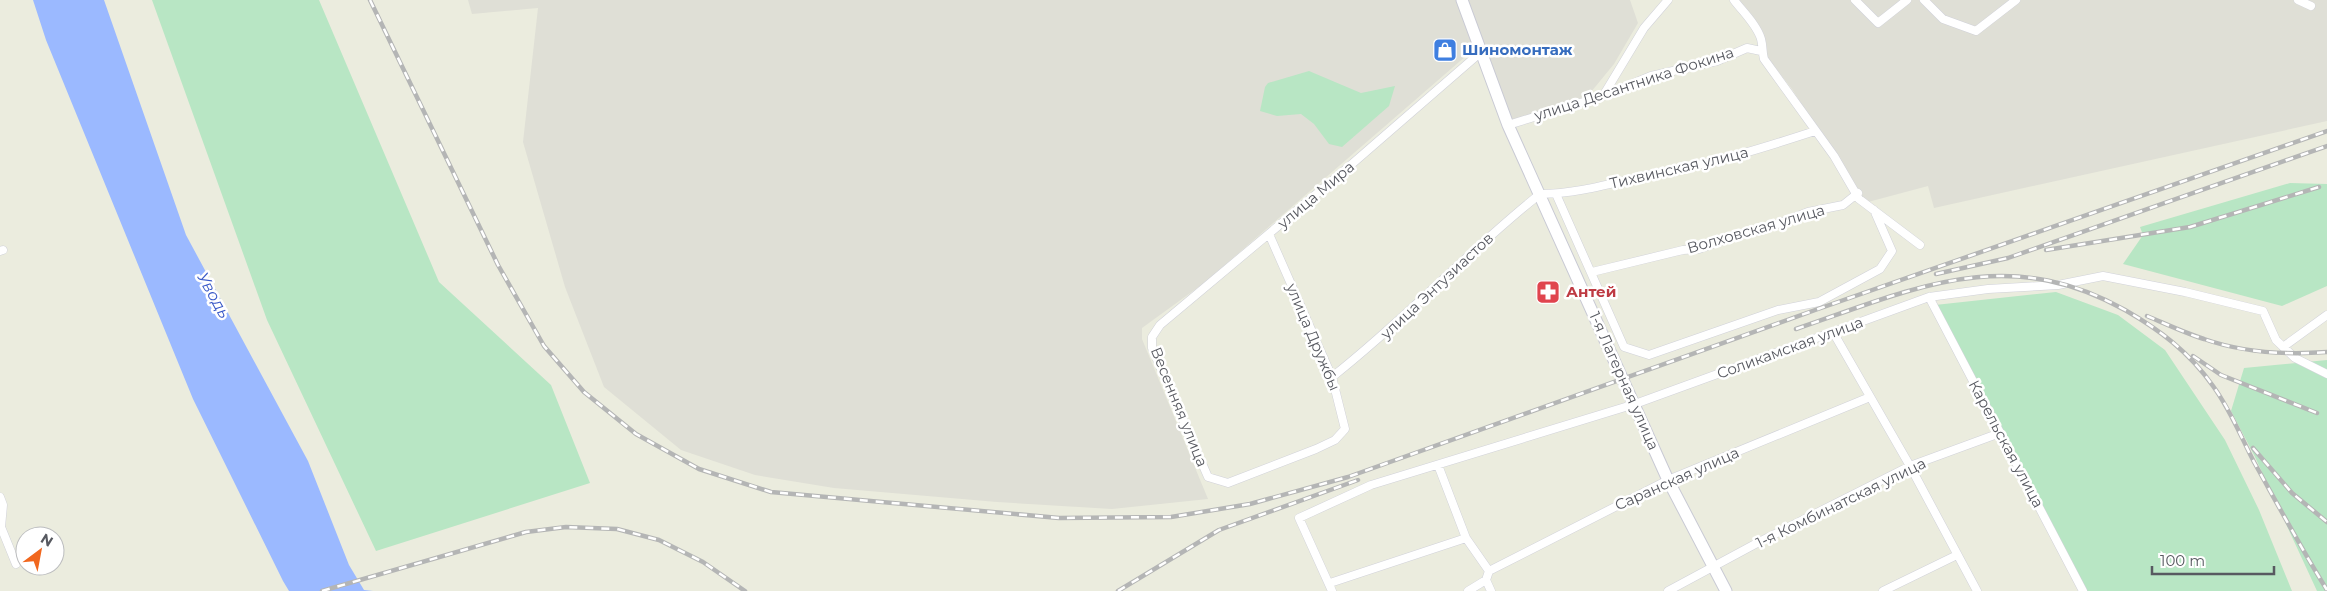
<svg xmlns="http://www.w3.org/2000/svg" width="2327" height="591" font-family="Montserrat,sans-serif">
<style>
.industrial{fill:#dfdfd6}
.green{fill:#b8e6c4}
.water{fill:#9bb9ff}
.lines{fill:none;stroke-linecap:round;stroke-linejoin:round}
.street-casing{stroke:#d1d2d9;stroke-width:9}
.secondary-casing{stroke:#c9cad4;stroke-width:13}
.street{stroke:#fff;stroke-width:8}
.secondary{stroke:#fff;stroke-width:11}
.rail-casing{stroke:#b4b5b5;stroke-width:4.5}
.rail{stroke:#fff;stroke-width:2.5;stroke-dasharray:8;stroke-linecap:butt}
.labels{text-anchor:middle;stroke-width:5;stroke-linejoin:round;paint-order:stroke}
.shop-label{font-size:15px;font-weight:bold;fill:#366cbe;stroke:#fff;text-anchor:start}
.street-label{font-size:15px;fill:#575960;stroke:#fff}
.health-label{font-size:15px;font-weight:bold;fill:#be3a42;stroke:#fff;text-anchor:start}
.water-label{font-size:16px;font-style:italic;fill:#3858c7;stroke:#fff}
</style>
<rect width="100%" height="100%" fill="#ebecde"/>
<!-- industrial -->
<path class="industrial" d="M468 0H1459L1474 49 1204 283 1142 328V339L1208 499 1112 509 997 502 834 488 755 475 681 450 604 387 565 287 523 142 538 8 472 14Z
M1467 0H1630L1638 23 1614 64 1591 92 1575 101 1513 122Z
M1736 0H2327V121L1934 208 1928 186 1868 202 1859 194 1792 89 1759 47 1756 28Z"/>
<!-- green -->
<path class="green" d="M152 0H319L439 282 551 385 590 483 376 551 267 320Z
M1309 71 1361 93 1395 86 1389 106 1342 147 1329 144 1314 124 1301 114 1277 116 1260 111 1265 87 1268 83Z
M2290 183 2327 184V286L2282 306 2123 264 2143 235 2140 227Z
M2056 292 2118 315 2165 350 2225 440 2259 510 2292 591H2087L1935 305Z
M2327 360V591H2317L2255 457 2231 411 2244 368Z"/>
<!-- water -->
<path class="water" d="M33 0H104L186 235 308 461 349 565 364 590 373 591H289L283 581 193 399 46 40Z"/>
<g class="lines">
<!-- street casing -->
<g class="street-casing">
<path id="street" d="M1734 0C1743 12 1757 25 1761 39 1763 46 1762 52 1764 59L1834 156 1859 199 1920 245
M1855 0 1878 23 1907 0
M1924 0 1943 19 1976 31 2016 0
M2298 0 2311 6
M1603 96 1644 28 1668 0
M1508 125 1603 96 1651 76 1717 61 1747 48 1761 51
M1556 194 1624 347 1649 355 1778 310 1819 302 1880 269 1892 251 1874 210
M1269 234 1332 377 1345 429 1335 440 1316 449 1228 483 1208 477 1152 348V337L1160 325 1345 170 1481 52
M0 251 3 250
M1592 272 1683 250 1699 249 1734 236 1762 230 1808 212 1843 205 1858 193
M1929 297 2083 591
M1833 332 1910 466 1977 591
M2283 347 2327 315
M1332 377C1405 320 1468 251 1540 194 1583 194 1625 179 1668 171 1718 162 1766 147 1815 131
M1438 465 1466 538 1489 571 1486 580 1491 591
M0 497 3 505 1 527 16 564
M1489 571 1668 480 1870 397
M1330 583 1466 538
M1332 591 1299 518 1371 485 1635 404 1929 297 1988 289 2058 285 2103 276 2185 292 2263 311 2276 340 2295 358 2327 374
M1468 591 1486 580
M1668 591 1759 542 1910 466 2000 433
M1883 591 1957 555"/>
</g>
<!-- secondary casing -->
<g class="secondary-casing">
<path id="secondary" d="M1462 0 1508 125 1668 480 1726 591"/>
</g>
<!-- street -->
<use href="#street" class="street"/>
<!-- secondary -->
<use href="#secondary" class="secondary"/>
<!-- rail casing -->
<g class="rail-casing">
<path id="rail" d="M370 0 498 265 544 346 584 392 636 434 699 469 771 492 1059 518 1171 517 1250 504 1348 477 1818 309 2327 131
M2046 250 2190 227 2319 187
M1936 274 2008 258 2327 146
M2147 316C2166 324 2185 333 2204 339 2244 353 2286 355 2327 352
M1796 329C1913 289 2006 243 2125 310 2160 330 2189 352 2213 386 2230 409 2241 437 2254 462 2278 505 2301 548 2327 590
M2193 356 2221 375 2317 413
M2253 448 2292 493 2327 522
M322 591 526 532 566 527 617 529 659 540 703 562 745 591
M1118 591 1219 530 1358 480"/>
</g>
<!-- rail -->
<use href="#rail" class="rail"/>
</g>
<!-- icons -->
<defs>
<g id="shop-square" transform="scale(1.25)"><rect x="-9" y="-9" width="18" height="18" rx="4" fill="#3f7fe0" stroke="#fff"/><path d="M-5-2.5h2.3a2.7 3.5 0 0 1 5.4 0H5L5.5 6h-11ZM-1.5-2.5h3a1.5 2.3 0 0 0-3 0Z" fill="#fff"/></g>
<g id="pharmacy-square" transform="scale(1.25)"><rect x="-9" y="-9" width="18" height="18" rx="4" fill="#e0444e" stroke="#fff"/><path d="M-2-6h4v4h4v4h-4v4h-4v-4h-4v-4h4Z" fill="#fff"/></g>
</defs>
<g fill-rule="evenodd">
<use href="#shop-square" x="1445" y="50"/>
<use href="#pharmacy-square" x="1548" y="292"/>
</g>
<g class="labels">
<!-- shop labels -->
<g class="shop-label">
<text x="1462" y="55">Шиномонтаж</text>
</g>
<!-- street labels -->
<g class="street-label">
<text transform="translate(1634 84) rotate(-18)" y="5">улица Десантника Фокина</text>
<text transform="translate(1679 168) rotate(-13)" y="5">Тихвинская улица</text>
<text transform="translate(1316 195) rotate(-40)" y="5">улица Мира</text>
<text transform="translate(1756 229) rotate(-16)" y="5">Волховская улица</text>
<text transform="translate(1437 286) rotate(-43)" y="5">улица Энтузиастов</text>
<text transform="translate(1313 337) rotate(67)" y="5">улица Дружбы</text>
<text transform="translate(1790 348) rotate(-20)" y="5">Соликамская улица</text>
<text transform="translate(1624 381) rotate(66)" y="5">1-я Лагерная улица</text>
<text transform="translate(1179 407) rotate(68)" y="5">Весенняя улица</text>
<text transform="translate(2006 444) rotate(62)" y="5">Карельская улица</text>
<text transform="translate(1677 479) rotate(-24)" y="5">Саранская улица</text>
<text transform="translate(1841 503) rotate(-26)" y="5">1-я Комбинатская улица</text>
</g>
<!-- health labels -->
<g class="health-label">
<text x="1566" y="297">Антей</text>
</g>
<!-- water labels -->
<g class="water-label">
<text transform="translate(214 295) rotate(61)" y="6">Уводь</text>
</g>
</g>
<!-- north arrow -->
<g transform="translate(40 551) rotate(32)"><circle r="24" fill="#ffffff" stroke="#bcbdbf"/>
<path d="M0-4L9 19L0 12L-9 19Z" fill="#f1671e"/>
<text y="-8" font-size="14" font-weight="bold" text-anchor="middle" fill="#575960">N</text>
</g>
<!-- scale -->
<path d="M2152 566v8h122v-8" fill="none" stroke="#575960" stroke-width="2.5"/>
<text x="2160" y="566" font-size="15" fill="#575960" stroke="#ffffff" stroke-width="4" paint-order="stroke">100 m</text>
</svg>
